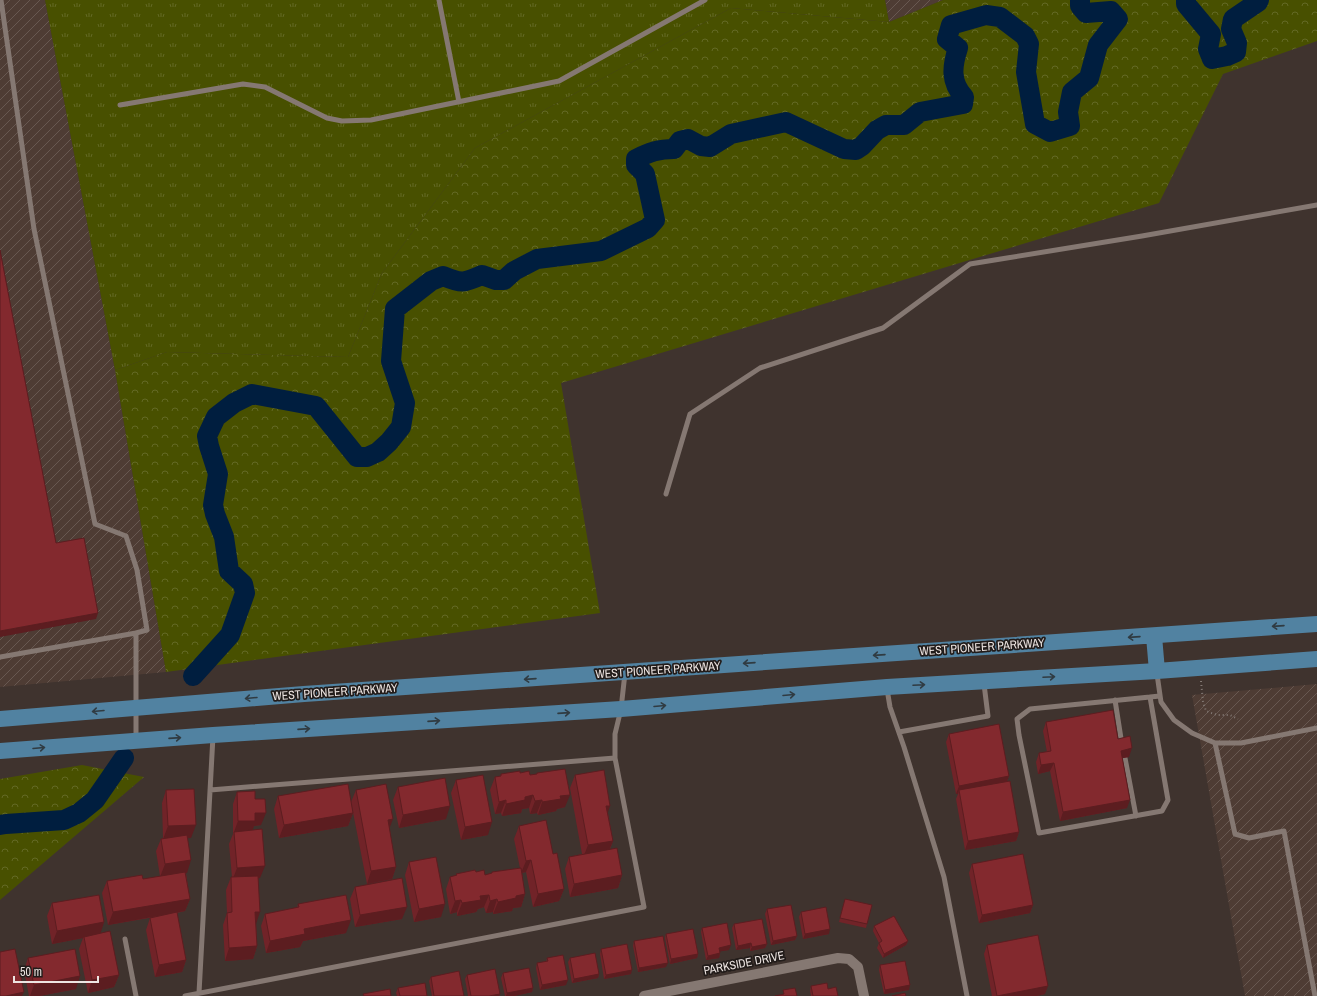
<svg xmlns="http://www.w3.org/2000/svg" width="1317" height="996" font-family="'Archivo Narrow',sans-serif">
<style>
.industrial{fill:url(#industrial-furrows)}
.forest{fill:url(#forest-crowns)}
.park{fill:url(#park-tufts)}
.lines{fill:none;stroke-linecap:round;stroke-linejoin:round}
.river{stroke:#001e3f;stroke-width:20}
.path{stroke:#857b76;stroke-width:2;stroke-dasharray:1 3;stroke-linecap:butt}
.service{stroke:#857872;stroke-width:5}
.minor{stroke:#857872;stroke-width:10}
.primary{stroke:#5182a1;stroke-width:16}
.wall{fill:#712328}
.shaded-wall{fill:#5c1d20}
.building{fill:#83292e;stroke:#5c1d20}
.oneway{stroke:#303b42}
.labels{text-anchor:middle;stroke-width:3.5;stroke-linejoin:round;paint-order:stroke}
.street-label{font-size:12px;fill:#ede5e2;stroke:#221c1a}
</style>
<defs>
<pattern id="industrial-furrows" width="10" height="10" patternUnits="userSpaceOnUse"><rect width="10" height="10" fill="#4e3c34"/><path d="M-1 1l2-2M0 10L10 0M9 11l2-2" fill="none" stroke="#685851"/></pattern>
<pattern id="forest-crowns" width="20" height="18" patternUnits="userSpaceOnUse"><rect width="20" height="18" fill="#485000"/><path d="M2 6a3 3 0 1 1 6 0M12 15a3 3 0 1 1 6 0" fill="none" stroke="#636925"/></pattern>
<pattern id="park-tufts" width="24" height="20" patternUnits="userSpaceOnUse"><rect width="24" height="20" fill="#485000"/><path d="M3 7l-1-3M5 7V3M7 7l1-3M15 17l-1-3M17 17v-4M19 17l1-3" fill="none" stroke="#636925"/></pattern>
</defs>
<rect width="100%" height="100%" fill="#3f332e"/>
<!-- industrial -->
<path class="industrial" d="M0 0H45L115 370 166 672 0 687Z
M885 0H943L889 22Z
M1317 684V996H1245L1192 695Z"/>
<!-- forest -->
<path class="forest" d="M943 0H1317V41L1223 74 1159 203 561 383 600 613 166 672 115 370 167 352 348 357 382 273 475 148 731 8 889 22Z
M82 765 144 777 0 900V779Z"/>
<!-- park -->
<path class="park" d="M45 0H885L889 22 731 8 475 148 382 273 348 357 167 352 115 370Z"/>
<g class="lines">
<!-- river -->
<path class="river" d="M1186 0V4L1211 34 1208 49 1212 59 1227 56 1236 52 1237 43 1231 29 1233 19 1258 2 1259 0
M193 676 230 635 245 593 243 584 229 571 224 537 215 514 213 505 218 474 209 446 207 436 216 417 234 403 252 394 316 406 357 457H367L378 452 389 442 401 427 405 403 391 361 395 309 431 281 443 276C462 284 464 283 482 275L496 280H504L514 271 537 259 601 251 648 228 655 220 645 174 636 165V159C649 152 659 149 674 149L680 141 688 139 701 146 710 147 731 134 786 122 844 149 856 150 862 146 877 130 886 125H904L920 112 963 104 964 97C950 82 952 66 958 48L947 39 951 25 986 15 1000 17 1025 36 1029 44 1026 72 1035 124 1050 132 1070 126 1068 112 1072 92 1089 78 1098 45 1118 19 1111 11 1086 13 1080 6V0
M0 825 6 824 64 820 79 813 95 800 124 758"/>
<!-- path -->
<path class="path" d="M1201 681 1203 702 1206 711 1217 715H1230L1238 719"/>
<!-- service -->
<path class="service" d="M1 0 34 229 95 524 126 536 137 570 147 630 136 633
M439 0 459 102
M120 105 243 84 265 87 327 118 342 121 371 120 559 81 705 0
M666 494 690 414 760 368 883 328 970 264 1142 236 1317 205
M0 657 136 633V738
M1157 674 1161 702 1174 720 1192 733 1215 743 1235 834 1249 838 1284 831 1315 996
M887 689 890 707 904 747 944 877 967 996
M1150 697 1168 800 1162 811 1039 833 1019 735 1017 719 1030 709 1160 696
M1115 700 1122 745
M899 732 988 716 984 684
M1215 743H1241L1317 728
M1125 758 1136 816
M210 790 615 758
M125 939 136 996
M199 993 213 736
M185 996 644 907 615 758V734L621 709 625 673"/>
<!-- minor -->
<path class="minor" d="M644 996 838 958 849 959 858 967 864 996"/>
<!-- primary -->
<path class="primary" d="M1154 636 1157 671
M0 719 304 694 1317 624
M0 751 213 735 621 709 887 687 1157 671 1317 659"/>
</g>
<!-- wall -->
<path class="wall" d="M1046 722 1118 739 1129 757 1122 758 1127 808 1060 821 1050 771 1038 774 1036 762 1039 753 1047 752 1043 731Z
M949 734 1009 776 1007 781 1019 832 1016 841 965 850 956 799 958 794H956L946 742Z
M537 773 565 807 557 809 556 811 538 815 537 813 530 814 529 808 522 809 521 813 502 816 501 813 495 814 490 790 495 777 500 776 501 774 530 775 536 774Z
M575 775 608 813 613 841 610 849 622 875 618 888 570 897 565 869 569 857 582 854 570 788Z
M456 780 488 835 461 840 451 793Z
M398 787 446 819 399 828 393 800Z
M166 790 191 838H188L187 873H186L190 899 185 911 177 913 186 960 182 972 155 977 146 930 150 918 172 914 108 925 102 893 107 881 143 879 160 876 156 851 161 839 163 838 162 803Z
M356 790 396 867 392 879 367 884 351 802Z
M237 792 255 799 261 825 254 826 252 830 260 878H258L256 923 257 946 253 959 225 961 223 925 227 913 226 890 231 877H232L229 844 233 834V804Z
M278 796 353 813 348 826 279 838 274 809Z
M519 826 553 854 564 889 559 901 533 907 526 872 522 873 525 894 521 907 513 908 512 911 493 914V912L486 913 484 907 478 909 476 912 457 916V912L450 914 446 889 450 877 456 876V874L476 872 485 875 492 873V872L520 868 514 839Z
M409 862 441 917 414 922 405 875Z
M972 864 1033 905 1030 913 979 923 969 873Z
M355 887 402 919 355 927 350 899Z
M845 899 867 924 866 928 839 922Z
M52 903 104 922 100 933 119 975 114 987 88 993 79 949 83 938 52 944 47 916Z
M298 904 346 933 303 941 300 947 266 953 261 926 265 914 297 908Z
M767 909 797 936 795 940 771 945 765 914Z
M801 912 829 934 803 939 799 917Z
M734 924 767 944 765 948 750 951V948L736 950 732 928Z
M874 926 908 941 906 945 883 958 877 948 879 943 873 931Z
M702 928 729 950 720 951V953L719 958 706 960 701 932Z
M666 934 698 954 697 958 670 964 665 938Z
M634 941 666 967 638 972 633 946Z
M987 945 1045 994 1036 996H992L984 954Z
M601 949 631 974 604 979 600 954Z
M28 958 76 989 39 996H29L24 970Z
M547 958 566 985 540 990 536 968 537 963 546 962Z
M570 958 599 974 598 978 572 983 568 962Z
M880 965 909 990 884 994 879 970Z
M503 973 533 988 532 992 514 996H505L501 978Z
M467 975 500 994 499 996H468L465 979Z
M431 977 464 996H432L429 981Z
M811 986 828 989 838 996H811L810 991Z
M398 988 427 996H397L396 993Z"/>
<!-- shaded-wall -->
<path class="shaded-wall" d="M98 613 96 619 0 637V631Z
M1132 748 1129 757 1118 759 1121 751Z
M1054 763 1050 771 1038 774 1041 765Z
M1009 776 1006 784 959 790 958 794H956L959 786Z
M533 795 529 808 522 809 521 813 502 816 506 804 525 797Z
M570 795 565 807 557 809 556 811 538 815 542 802 560 796Z
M506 800 501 813 495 814 499 802Z
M542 800 537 813 530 814 535 801Z
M1130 800 1127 808 1060 821 1063 812Z
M450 806 446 819 399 828 403 815Z
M606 806H610L606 818Z
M255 813H266L261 825 254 826 251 834 234 832 238 821Z
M353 813 348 826 279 838 284 825Z
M393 819 388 832V820Z
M492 822 488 835 461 840 465 827Z
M196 825 191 838 163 839 168 826Z
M1019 832 1016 841 965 850 968 841Z
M613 841 608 853 583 858 588 845Z
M191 860 187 873 160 877 165 864Z
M531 860 526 872 521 873 526 861Z
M265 866 260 878 232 881 237 868Z
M396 867 392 879 367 884 371 871Z
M622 875 618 888 570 897 574 884Z
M564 889 559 901 533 907 538 894Z
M525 894 521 907 513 908 512 911 493 914 498 902 516 896Z
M489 895 484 907 478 909 476 912 457 916 462 903 480 896Z
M190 899 185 911 108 925 113 912Z
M497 899 493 912 486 913 490 901Z
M461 900 457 912 450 914 455 901Z
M445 904 441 917 414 922 419 909Z
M1033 905 1030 913 979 923 982 915Z
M407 907 402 919 355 927 360 915Z
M255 912H260L256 924Z
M351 920 346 933 303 941 300 947 266 953 270 941 304 929Z
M104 922 100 935 84 937 83 938 52 944 57 931Z
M830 929 829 934 803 939 805 934Z
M797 936 795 940 771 945 773 941Z
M908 941 906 945 883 958 884 954Z
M751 943 750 948 736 950 738 946Z
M767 944 765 948 750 951 752 947Z
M731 945 729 950 717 952 719 948Z
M257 946 253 959 225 961 229 948Z
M720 953 719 958 706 960 708 956Z
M698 954 697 958 670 964 671 959Z
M186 960 182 972 155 977 159 965Z
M668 963 666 967 638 972 639 968Z
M632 970 631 974 604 979 606 975Z
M599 974 598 978 572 983 574 979Z
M119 975 114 987 88 993 92 980Z
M80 976 76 989 39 996H30L34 985Z
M568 980 566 985 540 990 542 985Z
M910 985 909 990 884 994 885 990Z
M1048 986 1045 994 1036 996H997Z
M533 988 532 992 514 996H506L507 993Z
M24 992 22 996H6Z
M500 994 499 996H489Z"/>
<!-- building -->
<path class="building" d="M0 250 56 543 84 538 98 613 0 631Z
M1113 710 1118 739 1130 736 1132 748 1121 751 1130 800 1063 812 1054 763 1041 765 1039 753 1051 751 1046 722Z
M999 724 1009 776 959 786 949 734Z
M565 769 570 795 560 796 561 799 542 802V800L535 801 533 795 525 797V800L506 804V800L499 802 495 777 501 776V774L520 771V773L529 771 530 775 537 774V773Z
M604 770 610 806H606L613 841 588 845 575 775Z
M483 775 492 822 465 827 456 780Z
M445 778 450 806 403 815 398 787Z
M1010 781 1019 832 968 841 959 790Z
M348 784 353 813 284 825 278 796Z
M386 784 393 819 388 820 396 867 371 871 356 790Z
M194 789 196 825 168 826 166 790Z
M255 791V799H265L266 813H255V821H238L237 792Z
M546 820 553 854 557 853 564 889 538 894 531 860 526 861 519 826Z
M262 829 265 866 237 868 234 832Z
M187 835 191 860 165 864 161 839Z
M617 848 622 875 574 884 569 857Z
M1023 854 1033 905 982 915 972 864Z
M436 857 445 904 419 909 409 862Z
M521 868 525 894 516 896V898L498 902 497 899 490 901 489 895 480 896 481 900 462 903 461 900 455 901 450 877 457 875 456 874 475 870 476 872 484 870 485 875 492 873V872Z
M185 872 190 899 113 912 107 881 142 875 143 879Z
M258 876 260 912H255L257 946 229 948 227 913 232 912 231 877Z
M402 878 407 907 360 915 355 887Z
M99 895 104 922 57 931 52 903Z
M346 895 351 920 304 929 305 934 270 941 265 914 299 907 298 904Z
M845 899 872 905 867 924 840 918Z
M791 905 797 936 773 941 767 909Z
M826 907 830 929 805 934 801 912Z
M177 912 186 960 159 965 150 918Z
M894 916 908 941 884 954 879 943 882 941 874 926Z
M762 919 767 944 752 947 751 943 738 946 734 924Z
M727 923 731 945 719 948 720 953 708 956 702 928Z
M693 929 698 954 671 959 666 934Z
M110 931 119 975 92 980 84 937Z
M1038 935 1048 986 997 996 987 945Z
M663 936 668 963 639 968 634 941Z
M627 944 632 970 606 975 601 949Z
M15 949 24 992 6 996H0V952Z
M75 949 80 976 34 985 28 958Z
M595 953 599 974 574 979 570 958Z
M563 955 568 980 542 985 537 963 548 961 547 958Z
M905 961 910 985 885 990 880 965Z
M529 968 533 988 507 993 503 973Z
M495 969 500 994 489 996H471L467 975Z
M459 971 464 996H434L431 977Z
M425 983 427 996H400L398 988Z
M827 983 828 989 836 987 838 996H813L811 986Z
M795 988 797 996H775L784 994 783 990Z
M390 989 391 996H364L363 994Z
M905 993 906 996H892Z"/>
<!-- one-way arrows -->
<defs><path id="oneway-shaft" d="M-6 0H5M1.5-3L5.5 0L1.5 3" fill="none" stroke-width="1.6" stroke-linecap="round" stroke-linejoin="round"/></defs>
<g class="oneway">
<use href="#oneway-shaft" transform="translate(1278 626) rotate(176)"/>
<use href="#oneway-shaft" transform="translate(1134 637) rotate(176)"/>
<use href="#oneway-shaft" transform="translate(879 655) rotate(176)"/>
<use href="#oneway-shaft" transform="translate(749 663) rotate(176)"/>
<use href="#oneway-shaft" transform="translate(1049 677) rotate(-3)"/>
<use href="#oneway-shaft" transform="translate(530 679) rotate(176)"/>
<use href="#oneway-shaft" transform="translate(919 685) rotate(-3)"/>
<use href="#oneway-shaft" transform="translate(789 695) rotate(-5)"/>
<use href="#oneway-shaft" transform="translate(251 698) rotate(175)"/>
<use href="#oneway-shaft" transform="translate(660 706) rotate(-5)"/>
<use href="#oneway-shaft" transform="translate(98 711) rotate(175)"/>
<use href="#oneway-shaft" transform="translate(564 713) rotate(-4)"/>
<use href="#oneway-shaft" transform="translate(434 721) rotate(-4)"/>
<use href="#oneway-shaft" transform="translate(304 729) rotate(-4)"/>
<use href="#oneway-shaft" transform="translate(175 738) rotate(-4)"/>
<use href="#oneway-shaft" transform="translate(39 748) rotate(-5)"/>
</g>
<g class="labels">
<!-- street labels -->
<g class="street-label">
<text transform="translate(982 647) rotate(-4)" y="4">WEST PIONEER PARKWAY</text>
<text transform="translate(658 670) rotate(-4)" y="4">WEST PIONEER PARKWAY</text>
<text transform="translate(335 692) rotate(-4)" y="4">WEST PIONEER PARKWAY</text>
<text transform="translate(744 963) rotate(-11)" y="4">PARKSIDE DRIVE</text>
</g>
</g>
<!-- scale -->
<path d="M14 976v6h84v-6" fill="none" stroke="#ede5e2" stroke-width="2"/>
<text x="20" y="976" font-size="12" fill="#ede5e2" stroke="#221c1a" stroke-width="3" paint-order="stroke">50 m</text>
</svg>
